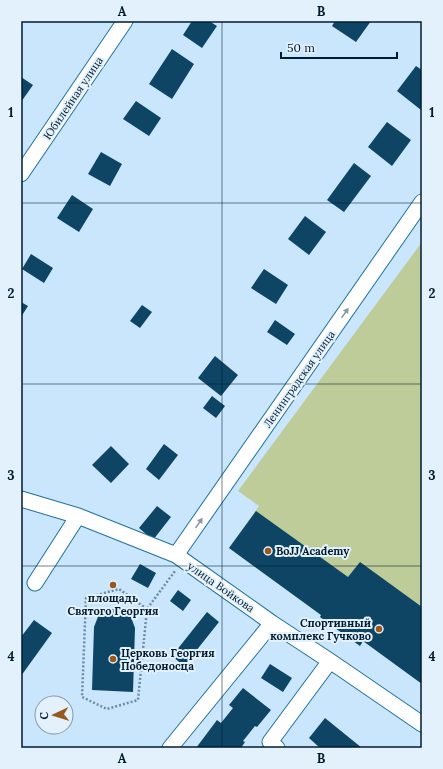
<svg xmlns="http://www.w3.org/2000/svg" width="443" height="769" font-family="Lora,serif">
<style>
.green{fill:#becc9a}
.building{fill:#0e4565}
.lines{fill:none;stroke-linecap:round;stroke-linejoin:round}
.minor-casing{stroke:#2171a2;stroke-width:17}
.path{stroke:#6f8ba0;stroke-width:2.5;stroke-dasharray:2 2;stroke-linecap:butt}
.minor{stroke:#fff;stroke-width:15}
.oneway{fill:#8c99a1}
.grid{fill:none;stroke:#001c2f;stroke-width:1;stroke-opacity:0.55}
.poi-dot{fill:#97591d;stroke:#e3f1fc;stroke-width:1.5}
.labels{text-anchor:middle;stroke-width:4;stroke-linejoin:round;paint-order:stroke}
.street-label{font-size:11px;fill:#001c2f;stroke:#e3f1fc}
.poi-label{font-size:11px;font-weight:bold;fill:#001c2f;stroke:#e3f1fc;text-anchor:start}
.neatline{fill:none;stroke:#001c2f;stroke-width:1.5}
.grid-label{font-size:13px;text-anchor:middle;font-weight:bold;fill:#001c2f}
</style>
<rect width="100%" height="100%" fill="#c9e6fc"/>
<!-- green -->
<path class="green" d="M422 242V684L363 641 360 646 320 617 321 615 229 548 259 506 238 491Z"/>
<!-- building -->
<path class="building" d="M192 21H209L217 26 202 48 183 35Z
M335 21H371L356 42 332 26Z
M172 49 194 64 172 99 149 84Z
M416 66 422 70 421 110 397 91Z
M21 77 33 85 21 102Z
M136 101 161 118 149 136 123 119Z
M387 122 411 140 392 166 368 147Z
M101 152 122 164 110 186 88 174Z
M354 163 371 176 344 212 327 200Z
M72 195 93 209 79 232 57 218Z
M305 216 326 232 309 255 288 239Z
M31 254 53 268 44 283 22 269Z
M264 269 288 285 276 304 251 288Z
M21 302 28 306 21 317Z
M142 305 152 312 140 328 130 321Z
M275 320 295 334 287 345 267 332Z
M215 356 238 375 221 396 198 378Z
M212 396 225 406 216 418 203 408Z
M164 444 178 455 159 480 146 469Z
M111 446 129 464 111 483 92 465Z
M157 506 171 517 153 540 139 528Z
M256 511 348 577 360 562 422 607V684L363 641 360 646 320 617 321 615 229 548Z
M140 564 156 573 148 588 131 579Z
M178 590 191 600 183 611 170 601Z
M101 609H128L135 628 133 692 92 690 94 627Z
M207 612 219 622 184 666 172 656Z
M34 620 52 633 21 676V637Z
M270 664 292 678 283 692 261 678Z
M243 688 271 710 257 727 255 726 243 741 245 742 241 748H196L217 720 221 723 233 708 229 705Z
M325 718 362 748H320L309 738Z"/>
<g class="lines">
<!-- minor casing -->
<g class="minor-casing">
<path id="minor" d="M21 174 125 21
M21 499 78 516 176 555 272 623 330 661 422 724
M176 555 422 202
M35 583 78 516
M170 748 272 623
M277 748 270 742 330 661"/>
</g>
<!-- path -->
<path class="path" d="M147 609 119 589 86 598 82 697 107 709 138 700 147 609 175 571"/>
<!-- minor -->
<use href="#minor" class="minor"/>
</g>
<!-- one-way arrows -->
<defs><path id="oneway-solid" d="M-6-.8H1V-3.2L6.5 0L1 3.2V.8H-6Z"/></defs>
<g class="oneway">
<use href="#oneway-solid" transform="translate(345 313) rotate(-55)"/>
<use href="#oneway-solid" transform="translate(199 523) rotate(-55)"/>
</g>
<!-- grid -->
<path class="grid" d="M222 21V748M21 203H422M21 384H422M21 566H422"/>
<!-- markers -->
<g class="poi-dot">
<circle cx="268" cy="551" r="4"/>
<circle cx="113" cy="585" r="4"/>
<circle cx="379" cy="629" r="4"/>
<circle cx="113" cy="659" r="4"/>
</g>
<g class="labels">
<!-- street labels -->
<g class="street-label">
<text transform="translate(73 98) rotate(-56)" y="4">Юбилейная улица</text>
<text transform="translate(299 379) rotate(-55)" y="4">Ленинградская улица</text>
<text transform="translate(221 587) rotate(35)" y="4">улица Войкова</text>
</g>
<!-- poi labels -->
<g class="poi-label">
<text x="276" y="555">BoJJ Academy</text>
<text x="113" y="602" text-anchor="middle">площадь<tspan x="113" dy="13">Святого Георгия</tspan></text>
<text x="371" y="627" text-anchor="end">Спортивный<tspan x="371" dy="13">комплекс Гучково</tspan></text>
<text x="121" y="657">Церковь Георгия<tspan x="121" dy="13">Победоносца</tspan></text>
</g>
</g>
<!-- border -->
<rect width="443" height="769" fill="none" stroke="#e3f1fc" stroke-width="44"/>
<!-- north arrow -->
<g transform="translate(54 715) rotate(266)"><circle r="19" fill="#e3f1fc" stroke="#889caa"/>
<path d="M0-3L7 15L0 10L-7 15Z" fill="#97591d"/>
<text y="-6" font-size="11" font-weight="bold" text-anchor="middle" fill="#001c2f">С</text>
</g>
<!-- scale -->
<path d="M281 52v6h116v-6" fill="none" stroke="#001c2f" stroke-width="2"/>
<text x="287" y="52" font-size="12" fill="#001c2f" stroke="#e3f1fc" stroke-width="3" paint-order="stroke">50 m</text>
<rect x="22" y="22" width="399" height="725" class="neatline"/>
<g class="grid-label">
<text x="122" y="16">A</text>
<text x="321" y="16">B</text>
<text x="11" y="117">1</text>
<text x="432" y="117">1</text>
<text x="11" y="298">2</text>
<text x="432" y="298">2</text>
<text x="11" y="480">3</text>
<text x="432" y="480">3</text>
<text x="11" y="661">4</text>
<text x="432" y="661">4</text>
<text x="122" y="763">A</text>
<text x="321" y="763">B</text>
</g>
</svg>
